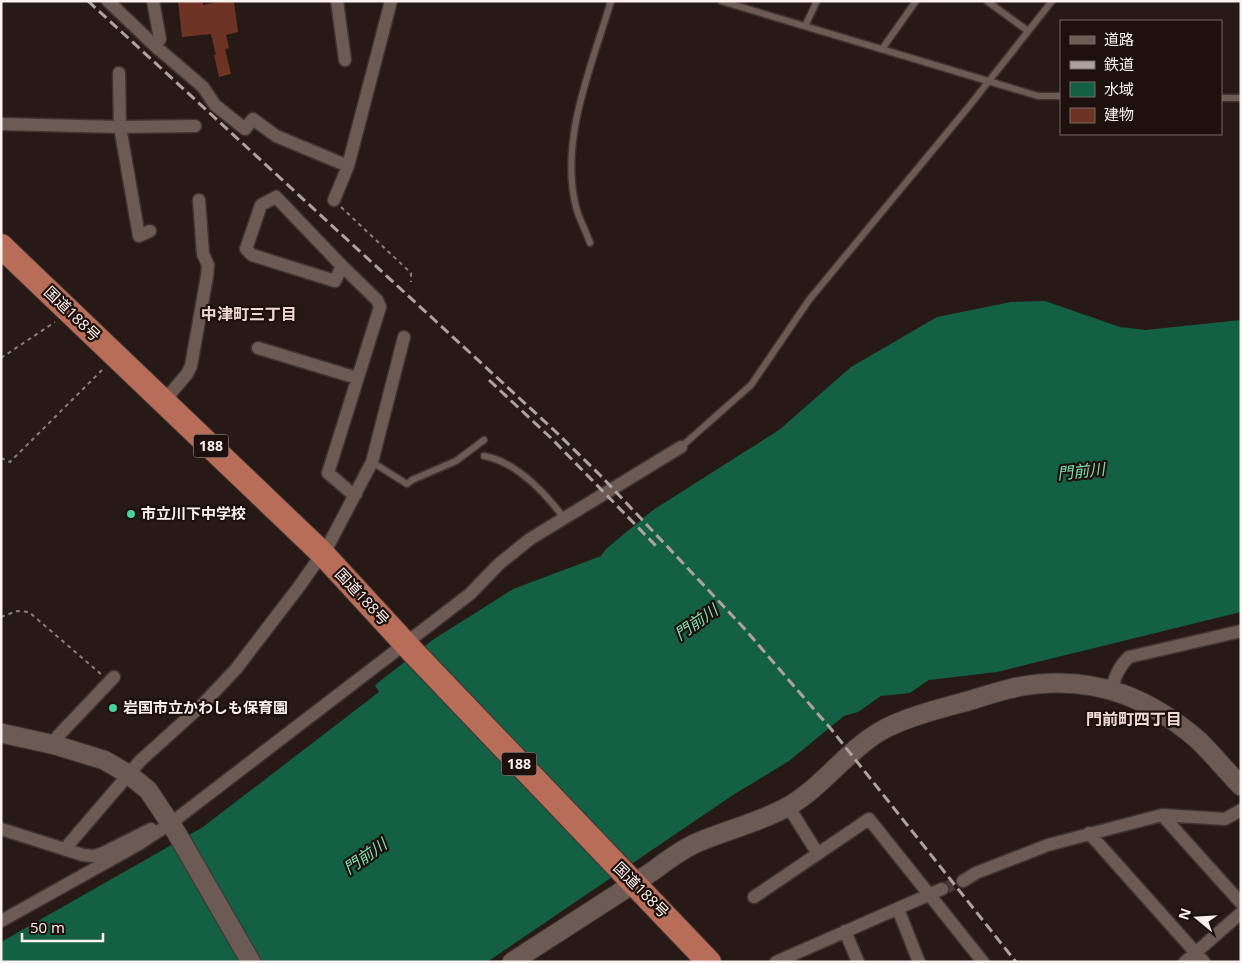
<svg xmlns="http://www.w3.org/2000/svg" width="1242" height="963" font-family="'Open Sans','Noto Sans JP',sans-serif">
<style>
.water{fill:#146044}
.building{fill:#6d3425}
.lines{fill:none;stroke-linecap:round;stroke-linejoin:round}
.street-tunnel{stroke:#473936;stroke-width:12;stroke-dasharray:12 6;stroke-linecap:butt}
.lane-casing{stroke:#3f3332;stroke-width:9}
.street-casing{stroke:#3f3332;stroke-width:15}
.secondary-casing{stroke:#3f3332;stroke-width:21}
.highway-casing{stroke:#3f3332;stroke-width:26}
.path{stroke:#8a7e7a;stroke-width:2;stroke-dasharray:4 4;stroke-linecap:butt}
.lane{stroke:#6c5a55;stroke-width:6}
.street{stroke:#6c5a55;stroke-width:12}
.secondary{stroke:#6c5a55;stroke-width:19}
.highway{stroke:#b86d59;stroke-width:24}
.rail{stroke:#aea29e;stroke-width:3;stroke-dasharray:10 5;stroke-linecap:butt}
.poi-dot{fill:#48d49d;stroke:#1e100c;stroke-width:2}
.labels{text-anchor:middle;stroke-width:4.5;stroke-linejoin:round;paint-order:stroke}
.shield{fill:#1e100c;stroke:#b9aeaa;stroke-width:1}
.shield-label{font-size:14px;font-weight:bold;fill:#fcf1ee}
.street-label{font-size:15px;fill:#fcf1ee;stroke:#1e100c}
.poi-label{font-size:15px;font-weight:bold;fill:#fcf1ee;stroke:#1e100c;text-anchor:start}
.neighbourhood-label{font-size:16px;font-weight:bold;fill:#efd9d3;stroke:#1e100c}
.water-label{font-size:16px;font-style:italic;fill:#7be0b3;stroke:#1e100c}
</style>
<rect width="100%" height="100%" fill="#271915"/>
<!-- water -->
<path class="water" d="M1045 301 1120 327 1145 330 1241 320V612L997 672 929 680 910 693 881 696 858 712 844 716 789 761 733 795 487 962H1V942L203 827 379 692 375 685 434 639 513 589 601 556 606 549 653 510 779 430 851 367 937 317 1011 302Z"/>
<!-- building -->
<path class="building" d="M178 1H203V5L222 1H234L238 32 226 35 229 48 225 49 231 74 219 77 214 55H216L211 34 182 37Z"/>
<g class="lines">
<!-- street-tunnel -->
<path class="street-tunnel" d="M942 889 963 881"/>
<!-- lane casing -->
<g class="lane-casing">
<path id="lane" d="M721 1 1038 96H1061
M987 1 1028 31
M805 26 817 1
M882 49 916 1
M1221 98H1241
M590 243C586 231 579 219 576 207 559 140 592 65 611 1
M681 447 751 385 809 300 970 105 1052 1
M484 456C517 462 545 493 564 518
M372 462 407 484 412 480 456 461 484 440"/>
</g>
<!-- street casing -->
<g class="street-casing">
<path id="street" d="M108 1 155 46 203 87 215 105 245 129 253 119 276 136 348 166 391 1
M153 1 160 39 155 46
M337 1 345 60
M119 73 120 127 139 236 150 231
M1 124 120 127 195 126
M334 200 348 166
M342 266 335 281 252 255 246 249 261 205 276 197 342 266 377 300 380 307 328 473 349 491 356 494
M258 348 357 378
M164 401 187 374 191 366 207 276 208 265 203 254 199 200
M1111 690C1115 677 1119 666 1129 657L1241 631
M55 745 58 736 114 677
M788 806 818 854
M1162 815 1241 903
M1 829 83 855 94 856 103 853 151 829
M1089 833 1204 962
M66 850 69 844 140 761 202 705 236 669 298 588 329 544 372 462 404 337
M963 881 976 873 1048 845 1162 815 1225 819 1241 810
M754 897 869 819 983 962
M898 909 919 962
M1 921 139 844 171 823 470 594 499 564 530 539 681 447
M845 931 858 962
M776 962 942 889
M1185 962 1241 913"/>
</g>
<!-- secondary casing -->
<g class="secondary-casing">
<path id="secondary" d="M1 733 55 745 104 760 128 774 148 790 176 832 251 962
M512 962 653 871C666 861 680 851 694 844 725 830 759 823 789 806 823 786 846 752 879 732 902 718 942 708 968 701 991 694 1014 686 1038 684 1100 678 1150 699 1197 739 1212 753 1226 771 1241 786"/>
</g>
<!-- highway casing -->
<g class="highway-casing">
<path id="highway" d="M1 246 322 553 414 653 709 962"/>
</g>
<!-- path -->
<path class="path" d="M341 207 411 273V282
M1 358 55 322
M1 458 10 462 104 368
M1 617 17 611 29 612 102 675"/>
<!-- lane -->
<use href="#lane" class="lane"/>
<!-- street -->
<use href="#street" class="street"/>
<!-- secondary -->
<use href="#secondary" class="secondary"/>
<!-- highway -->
<use href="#highway" class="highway"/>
<!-- rail -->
<path class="rail" d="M88 1 555 431 600 475 743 627 831 729 1016 962
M489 380 551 438 659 549"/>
</g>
<!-- markers -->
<g class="poi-dot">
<circle cx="131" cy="514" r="5"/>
<circle cx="113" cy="708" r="5"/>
</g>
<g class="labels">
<!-- shield labels -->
<g class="shield">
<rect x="193.5" y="434.5" width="35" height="23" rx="4"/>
<rect x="501.5" y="752.5" width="35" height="23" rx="4"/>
</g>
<g class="shield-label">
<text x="211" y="451">188</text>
<text x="519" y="769">188</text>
</g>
<!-- street labels -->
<g class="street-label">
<text transform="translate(72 314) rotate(44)" y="5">国道188号</text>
<text transform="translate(362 597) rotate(47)" y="5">国道188号</text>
<text transform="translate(641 890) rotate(45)" y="5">国道188号</text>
</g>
<!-- poi labels -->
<g class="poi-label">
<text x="141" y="519">市立川下中学校</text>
<text x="123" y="713">岩国市立かわしも保育園</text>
</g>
<!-- neighbourhood labels -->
<g class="neighbourhood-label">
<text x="249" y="320">中津町三丁目</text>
<text x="1134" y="725">門前町四丁目</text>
</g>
<!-- water labels -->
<g class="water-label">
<text transform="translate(1081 471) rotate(-6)" y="6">門前川</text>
<text transform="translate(696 622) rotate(-35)" y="6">門前川</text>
<text transform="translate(365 856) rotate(-35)" y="6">門前川</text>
</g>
</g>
<!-- border -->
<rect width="1242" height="963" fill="none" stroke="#fcf1ee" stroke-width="5"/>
<!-- legend -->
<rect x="1060" y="20" width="162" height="115" fill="#1e100c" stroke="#776a66"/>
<rect x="1070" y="36" width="25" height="8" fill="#6c5a55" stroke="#776a66"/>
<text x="1104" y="45" font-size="15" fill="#fcf1ee">道路</text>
<rect x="1070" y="61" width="25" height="8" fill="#aea29e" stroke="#776a66"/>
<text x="1104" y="70" font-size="15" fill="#fcf1ee">鉄道</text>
<rect x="1070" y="82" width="25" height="15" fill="#146044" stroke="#776a66"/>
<text x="1104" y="95" font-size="15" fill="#fcf1ee">水域</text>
<rect x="1070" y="108" width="25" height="15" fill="#6d3425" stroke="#776a66"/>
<text x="1104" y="120" font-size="15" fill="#fcf1ee">建物</text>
<!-- north arrow -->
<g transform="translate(1197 918) rotate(288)" stroke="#1e100c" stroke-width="4" paint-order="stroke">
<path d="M0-4L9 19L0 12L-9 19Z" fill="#fcf1ee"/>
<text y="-8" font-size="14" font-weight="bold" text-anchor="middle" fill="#fcf1ee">N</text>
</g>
<!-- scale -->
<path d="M22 933v8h81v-8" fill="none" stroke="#fcf1ee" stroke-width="2.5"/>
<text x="30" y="933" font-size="15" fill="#fcf1ee" stroke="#1e100c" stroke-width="4" paint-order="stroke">50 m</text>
</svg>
